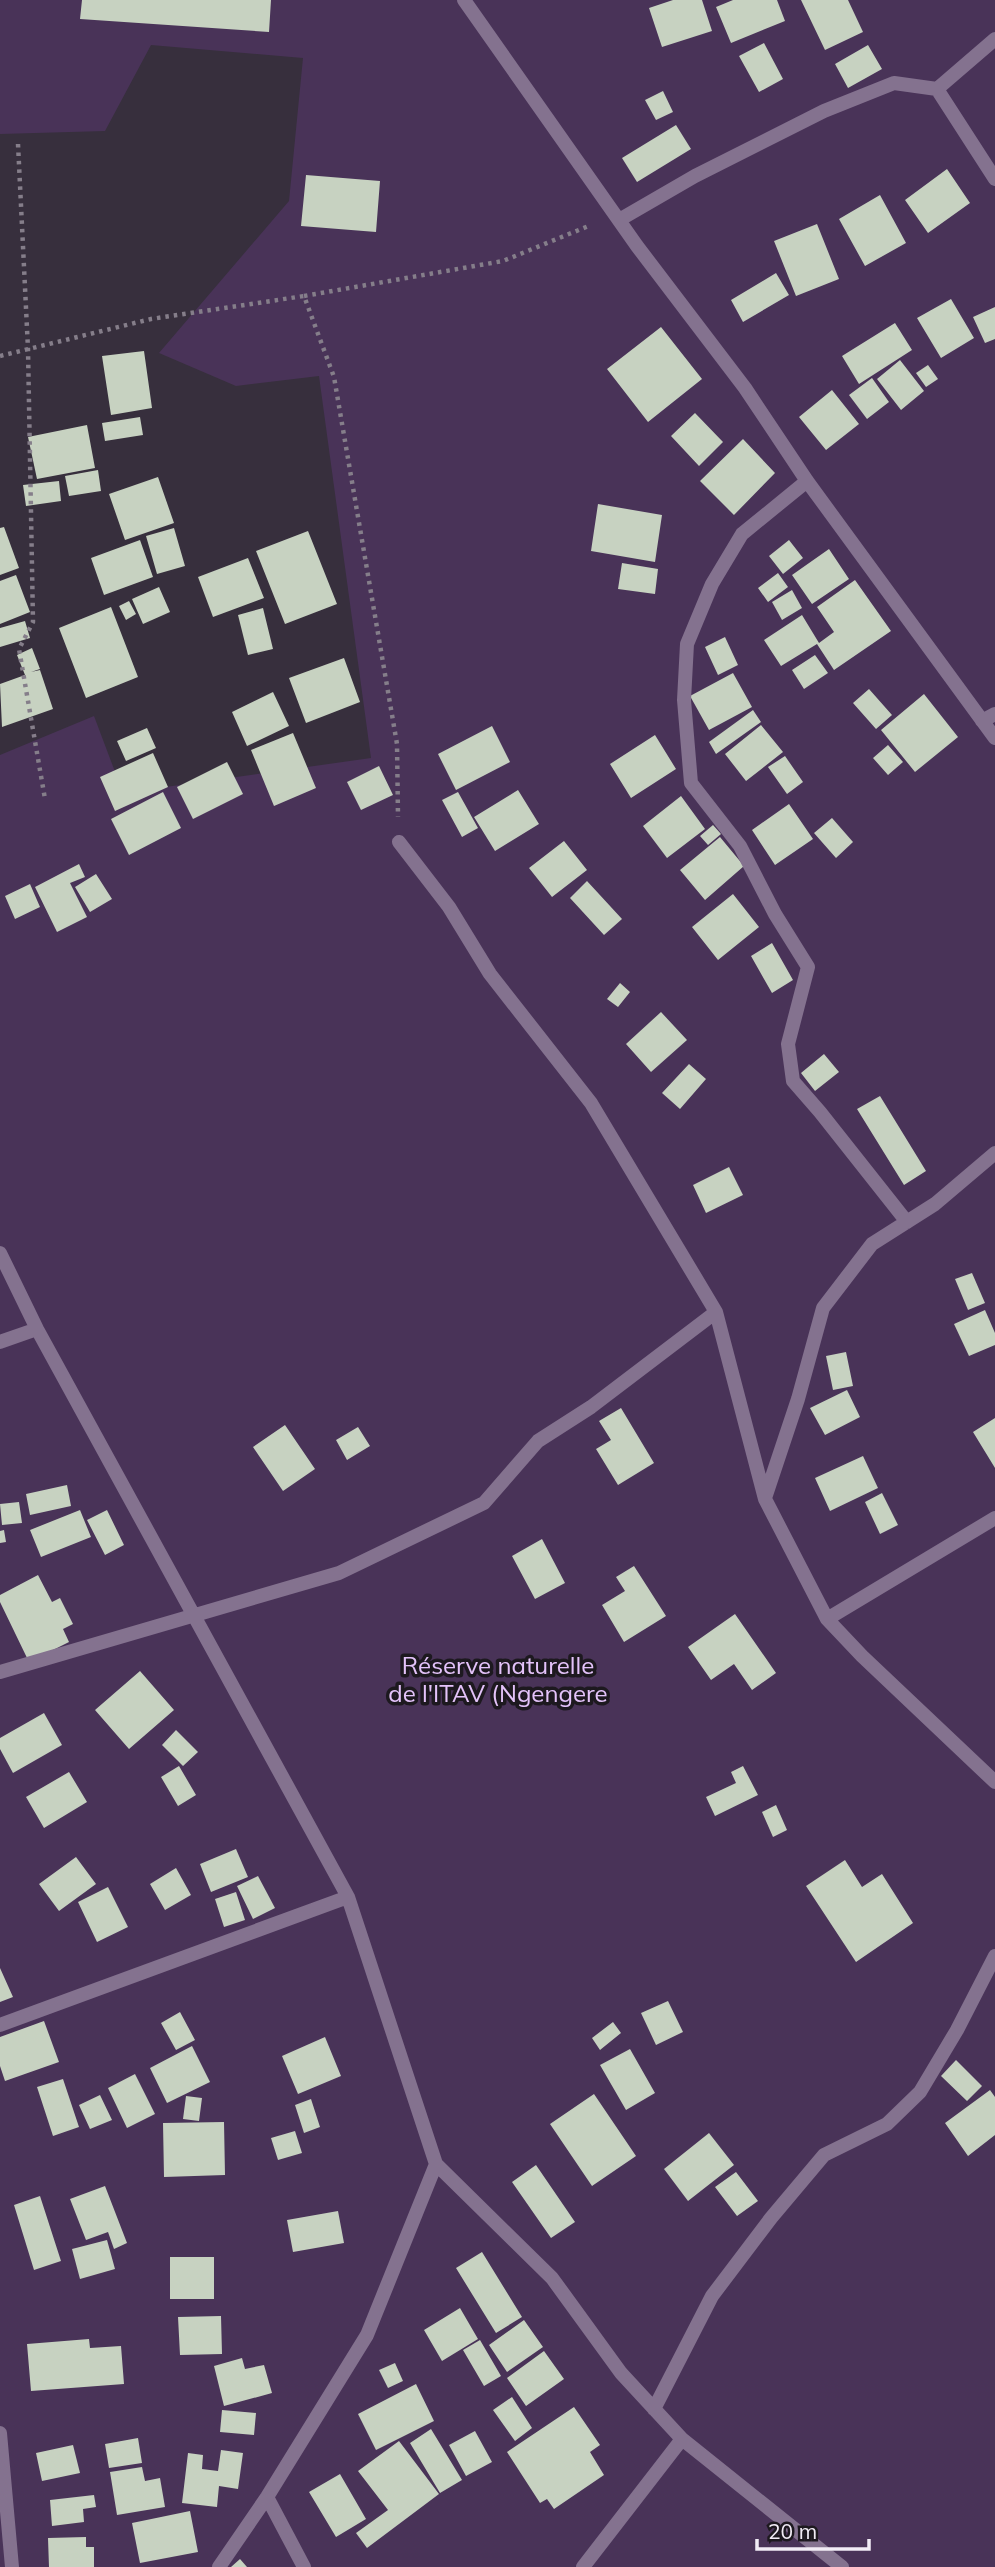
<svg xmlns="http://www.w3.org/2000/svg" width="995" height="2567" font-family="Mulish,sans-serif">
<style>
.green{fill:#493358}
.building{fill:#c7d2c1}
.lines{fill:none;stroke-linecap:round;stroke-linejoin:round}
.path{stroke:#857e8a;stroke-width:4.5;stroke-dasharray:3.5 5;stroke-linecap:butt}
.street{stroke:#84728f;stroke-width:14}
.labels{text-anchor:middle;stroke-width:7;stroke-linejoin:round;paint-order:stroke}
.park-label{font-size:24px;fill:#e4c3fa;stroke:#1d191f}
</style>
<rect width="100%" height="100%" fill="#372f3d"/>
<!-- green -->
<path class="green" d="M0 0H995V2567H0V755L94 716 123 793 371 758 319 376 236 386 159 353 289 201 303 58 151 45 105 131 0 134Z"/>
<!-- building -->
<path class="building" d="M82 0H271L269 32 80 19Z
M673 0H702L712 31 662 47 649 8Z
M733 0H777L785 21 731 43 716 7Z
M801 0H848L863 32 825 50Z
M764 43 783 79 759 92 739 56Z
M868 45 882 69 848 88 835 64Z
M663 91 673 112 656 120 645 100Z
M676 125 691 149 637 182 622 158Z
M947 169 970 203 928 233 905 200Z
M306 175 380 181 376 232 301 226Z
M880 195 906 243 865 266 839 219Z
M817 224 839 279 796 296 774 241Z
M776 273 789 295 743 322 731 300Z
M951 299 974 338 941 358 917 318Z
M995 307V339L985 343 973 317Z
M895 323 912 350 859 384 842 356Z
M661 327 702 379 648 422 607 369Z
M144 351 152 408 111 415 102 356Z
M900 360 924 391 901 410 877 379Z
M928 365 938 379 926 387 916 373Z
M872 378 889 402 867 419 849 395Z
M832 390 859 424 826 450 799 417Z
M695 413 723 442 699 466 671 436Z
M140 417 143 435 105 441 102 423Z
M87 425 95 468 37 479 28 437Z
M743 439 775 473 734 515 700 481Z
M98 470 101 491 69 496 65 476Z
M158 477 174 523 125 540 109 494Z
M59 481 61 501 26 506 23 485Z
M598 504 662 515 655 562 591 551Z
M4 527 19 568 0 575V528Z
M174 528 185 566 157 574 146 536Z
M308 531 337 604 285 624 256 551Z
M140 540 153 577 104 595 91 558Z
M789 540 803 558 783 574 769 556Z
M829 549 849 579 812 604 792 575Z
M248 558 264 598 213 617 198 577Z
M622 563 658 569 655 594 618 589Z
M778 573 788 587 768 602 758 588Z
M16 575 30 612 0 624V581Z
M855 580 891 631 834 670 817 644 781 666 764 640 802 615 819 643 834 632 817 607Z
M159 587 170 612 143 624 132 599Z
M792 590 802 608 782 620 772 602Z
M129 601 136 614 126 620 119 606Z
M111 607 138 677 86 698 59 628Z
M263 608 273 649 248 655 238 615Z
M25 621 30 638 0 647V628Z
M725 637 738 665 718 675 705 647Z
M32 648 40 669 31 672 40 670 53 709 2 727 0 684 25 675 17 655Z
M815 655 828 673 804 689 792 670Z
M344 658 360 702 306 723 289 678Z
M733 673 752 707 709 730 690 696Z
M869 689 892 715 876 729 853 703Z
M273 692 289 726 247 746 232 712Z
M924 694 958 737 915 772 881 730Z
M753 710 761 722 716 754 709 742Z
M761 725 783 752 746 781 725 754Z
M492 726 510 762 456 790 438 754Z
M147 728 156 748 126 761 117 741Z
M293 733 316 788 274 806 251 750Z
M655 735 676 769 631 798 610 764Z
M888 745 903 762 888 775 873 758Z
M153 753 168 787 115 811 100 777Z
M785 756 803 782 787 794 768 767Z
M227 762 243 794 193 819 177 787Z
M379 766 393 795 361 810 347 782Z
M518 790 539 824 495 851 474 817Z
M163 792 181 828 129 855 111 819Z
M458 792 478 828 462 837 442 800Z
M681 796 705 829 667 858 643 826Z
M789 804 813 839 775 865 752 830Z
M832 818 853 842 836 858 814 833Z
M713 825 721 834 708 845 700 836Z
M720 837 744 866 705 900 680 870Z
M564 841 587 870 552 897 529 868Z
M79 864 85 877 70 883 87 917 57 932 35 887Z
M96 874 112 899 90 912 75 887Z
M587 881 622 919 604 935 570 898Z
M30 884 40 907 15 919 5 896Z
M733 894 759 927 718 960 692 927Z
M772 943 793 980 772 993 751 956Z
M620 983 630 992 618 1007 607 999Z
M661 1012 687 1040 651 1072 626 1044Z
M824 1054 839 1072 815 1091 801 1073Z
M689 1064 706 1079 680 1109 662 1093Z
M880 1096 926 1171 904 1185 857 1109Z
M729 1167 743 1195 706 1213 693 1185Z
M972 1273 985 1303 968 1310 955 1279Z
M985 1310 995 1333V1345L969 1356 954 1324Z
M846 1352 853 1386 833 1390 826 1356Z
M847 1390 860 1417 825 1435 810 1408Z
M621 1408 654 1463 618 1485 596 1449 611 1440 599 1421Z
M995 1418V1468L973 1432Z
M285 1425 315 1469 283 1491 253 1447Z
M358 1427 370 1446 347 1460 336 1440Z
M863 1456 878 1488 830 1511 815 1478Z
M67 1485 71 1506 30 1515 26 1494Z
M882 1493 898 1525 880 1534 865 1502Z
M19 1502 22 1523 2 1525 0 1504Z
M80 1510 91 1537 41 1557 30 1530Z
M107 1510 124 1545 105 1555 87 1520Z
M4 1530 6 1542 0 1543V1531Z
M542 1539 565 1583 535 1599 512 1556Z
M634 1566 666 1616 624 1642 602 1605 625 1591 616 1577Z
M38 1575 52 1602 60 1598 73 1624 63 1629 69 1642 29 1662 0 1602V1595Z
M735 1614 776 1673 752 1690 734 1664 711 1680 688 1647Z
M140 1671 174 1710 129 1749 95 1710Z
M44 1713 62 1745 13 1773 0 1749V1738Z
M176 1730 198 1752 183 1766 162 1745Z
M179 1766 196 1795 178 1806 161 1777Z
M743 1766 758 1795 715 1816 706 1797 736 1783 731 1772Z
M69 1772 87 1802 44 1828 26 1797Z
M776 1805 787 1830 773 1837 762 1812Z
M236 1849 248 1877 211 1892 200 1864Z
M76 1857 96 1884 59 1911 39 1884Z
M845 1860 862 1887 882 1874 913 1923 856 1962 806 1886Z
M176 1868 191 1895 165 1910 150 1884Z
M258 1876 275 1908 253 1919 237 1886Z
M108 1887 128 1927 97 1942 78 1902Z
M236 1892 245 1920 224 1927 215 1899Z
M0 1968 13 1997 0 2002Z
M668 2001 683 2032 656 2045 641 2013Z
M180 2012 195 2040 176 2050 161 2023Z
M44 2021 59 2062 5 2081 0 2066V2037Z
M613 2022 621 2033 600 2050 592 2038Z
M325 2037 341 2076 298 2094 282 2056Z
M192 2046 210 2082 167 2103 150 2068Z
M630 2049 655 2093 626 2110 600 2065Z
M956 2060 982 2086 967 2101 941 2076Z
M135 2074 155 2114 127 2128 108 2088Z
M63 2079 79 2127 53 2136 37 2087Z
M990 2090 995 2097V2135L968 2156 945 2123Z
M594 2094 636 2156 592 2186 550 2124Z
M100 2095 112 2120 90 2129 79 2105Z
M186 2096 202 2098 199 2121 183 2119Z
M311 2099 320 2127 304 2133 295 2105Z
M224 2122 225 2175 164 2177 163 2123Z
M295 2131 302 2153 278 2160 271 2138Z
M709 2133 734 2165 688 2201 664 2169Z
M536 2165 575 2222 551 2238 512 2182Z
M736 2172 758 2201 737 2216 715 2187Z
M105 2186 127 2243 114 2249 108 2232 86 2240 70 2199Z
M40 2196 61 2261 34 2270 14 2205Z
M338 2211 344 2243 293 2252 287 2220Z
M107 2240 115 2269 80 2279 72 2249Z
M482 2252 522 2317 496 2333 456 2268Z
M170 2257H214V2299H170Z
M460 2308 478 2339 442 2361 424 2330Z
M221 2316 222 2354 180 2355 178 2317Z
M524 2320 543 2347 507 2372 489 2345Z
M89 2339 90 2348 121 2346 124 2384 31 2391 27 2344Z
M480 2340 501 2376 484 2386 463 2350Z
M544 2351 564 2379 526 2406 507 2378Z
M242 2358 245 2369 264 2365 272 2393 224 2406 214 2366Z
M395 2363 403 2381 388 2388 379 2370Z
M416 2384 434 2421 376 2450 358 2414Z
M512 2397 532 2428 515 2441 493 2410Z
M574 2407 600 2445 590 2452 604 2475 554 2509 547 2499 540 2503 507 2452Z
M222 2410 256 2413 254 2435 220 2432Z
M431 2429 462 2480 440 2493 410 2443Z
M475 2431 492 2462 466 2476 449 2445Z
M138 2438 142 2463 109 2468 105 2444Z
M399 2441 439 2494 367 2548 356 2533 388 2510 358 2471Z
M73 2445 80 2473 42 2481 36 2453Z
M221 2450 243 2453 238 2489 219 2486 217 2507 182 2503 188 2453 203 2455 202 2469 218 2471Z
M142 2467 145 2481 160 2478 165 2507 117 2515 110 2472Z
M340 2474 366 2519 336 2537 309 2492Z
M94 2495 96 2507 83 2509 84 2522 52 2526 50 2500Z
M190 2511 198 2552 140 2563 132 2523Z
M86 2537V2547H94V2567H49L48 2538Z
M240 2559 247 2567H231Z"/>
<g class="lines">
<!-- path -->
<path class="path" d="M18 144 28 349 33 622 19 649 45 799
M304 296 503 261 591 225
M0 356 151 319 304 296 334 377 397 744 398 817"/>
<!-- street -->
<path class="street" d="M464 0 637 246 745 388 807 481 995 738
M937 89 995 179
M619 220 695 176 824 111 894 83 937 89 995 39
M807 481 742 534 712 584 687 644 684 700 691 783 740 846 775 914 808 967 788 1044 793 1081 820 1112 907 1222
M982 721 995 714
M399 842 449 907 490 974 591 1103 716 1312 765 1499 827 1619 862 1656 995 1782
M0 1253 37 1329 348 1897 436 2164 552 2278 621 2373 682 2439 842 2567
M0 1342 37 1329
M765 1498 798 1399 823 1308 872 1244 935 1204 995 1153
M827 1619 995 1518
M0 1672 339 1573 484 1503 538 1441 591 1407 716 1312
M0 2025 348 1897
M654 2409 712 2296 771 2218 824 2155 887 2124 920 2092 957 2030 995 1956
M0 2433 12 2567
M267 2497 304 2567
M219 2567 267 2497 367 2335 436 2164
M583 2567 682 2439"/>
</g>
<g class="labels">
<!-- park labels -->
<g class="park-label">
<text x="498" y="1674">Réserve naturelle<tspan x="498" dy="28">de l'ITAV (Ngengere</tspan></text>
</g>
</g>
<!-- scale -->
<path d="M757 2539v10h112v-10" fill="none" stroke="#f1ecf5" stroke-width="3.5"/>
<text x="768" y="2539" font-size="21" fill="#f1ecf5" stroke="#1d191f" stroke-width="5" paint-order="stroke">20 m</text>
</svg>
